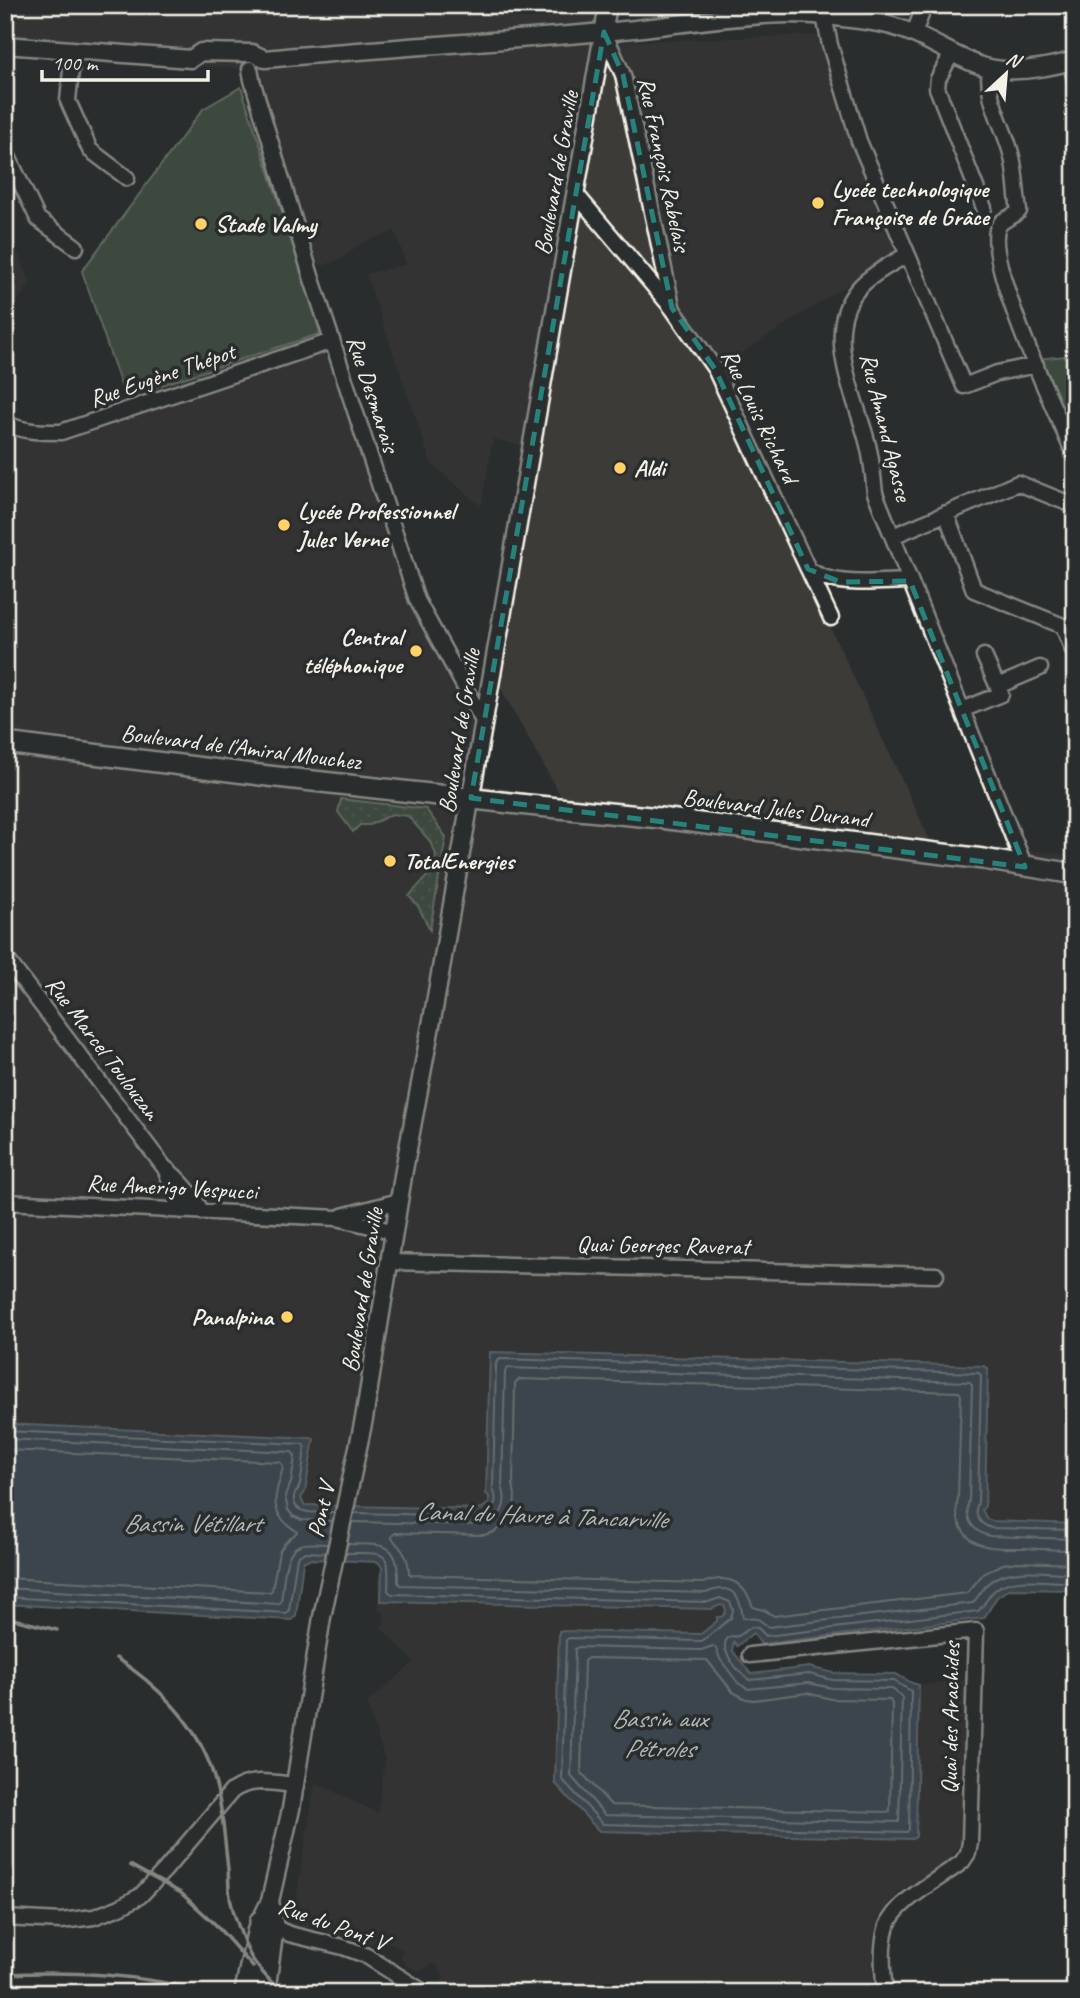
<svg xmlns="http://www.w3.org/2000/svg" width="1080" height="1998" font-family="Caveat,sans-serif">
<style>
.built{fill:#3d3a38}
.grass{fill:url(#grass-dots);stroke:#a5aea0;stroke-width:2}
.pitch{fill:#566c57;stroke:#a5aea0;stroke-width:2}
.water{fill:#526474;stroke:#939ca2;stroke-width:2}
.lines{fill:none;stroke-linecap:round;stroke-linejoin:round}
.shore{stroke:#b3b9ba;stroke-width:2}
.minor-casing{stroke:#f4f1e8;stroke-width:19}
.tertiary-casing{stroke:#f4f1e8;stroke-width:21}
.secondary-casing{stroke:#f4f1e8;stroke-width:24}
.minor{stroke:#2a2d2e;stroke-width:14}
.tertiary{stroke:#2a2d2e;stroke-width:16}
.secondary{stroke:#2a2d2e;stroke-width:19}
.rail{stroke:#f4f1e8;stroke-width:3.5}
.marked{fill:none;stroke:#26827a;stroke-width:5;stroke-dasharray:14 9;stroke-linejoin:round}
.poi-dot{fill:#ffd166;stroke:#2a2d2e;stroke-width:2.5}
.labels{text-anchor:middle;stroke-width:7;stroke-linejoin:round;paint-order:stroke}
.street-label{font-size:24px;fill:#f4f1e8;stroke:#2a2d2e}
.poi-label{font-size:24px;font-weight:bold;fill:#f4f1e8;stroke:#2a2d2e;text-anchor:start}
.water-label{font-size:26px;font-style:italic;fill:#b3b9ba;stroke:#2a2d2e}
</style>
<defs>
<pattern id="grass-dots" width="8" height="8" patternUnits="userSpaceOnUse" patternTransform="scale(1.75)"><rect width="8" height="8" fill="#566c57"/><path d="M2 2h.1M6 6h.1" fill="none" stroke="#6f816f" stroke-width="1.8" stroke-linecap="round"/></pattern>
</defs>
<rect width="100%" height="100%" fill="#2a2d2e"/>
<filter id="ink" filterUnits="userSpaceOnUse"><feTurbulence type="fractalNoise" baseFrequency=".0143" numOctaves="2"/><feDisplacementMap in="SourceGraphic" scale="14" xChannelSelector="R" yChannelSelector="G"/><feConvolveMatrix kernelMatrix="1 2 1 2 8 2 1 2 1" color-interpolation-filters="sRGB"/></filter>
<g filter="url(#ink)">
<!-- built -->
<path class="built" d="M5 5H600L594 43 816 35 824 56 828 58 842 107 896 253 711 373 931 842 1075 855V1524L992 1521 984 1515 982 1509 985 1506 489 1353 486 1494 489 1496V1503L481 1509 304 1505 301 1498 305 1492 313 1438 5 1424V415L16 420 49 424 81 418 323 338 414 608 466 700 476 726 465 781 563 800 500 687 536 449 493 439 481 507 431 463 366 274 406 264 395 231 363 242 341 259 322 266 316 262 259 70 137 61 5 53Z
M5 224 31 283 5 317Z
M379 1573H382V1601L711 1609 722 1605 726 1609 725 1614 701 1634 559 1631 916 1836 919 1685 966 1679 964 1837 949 1861 899 1892 880 1916 873 1937 872 1971 874 1993H445L440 1984 444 1977 435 1963 422 1971 409 1968 402 1960 401 1954 403 1950 386 1940 375 1944H368L338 1934 292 1924 315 1782 378 1813 385 1760 367 1703 414 1662 380 1627 383 1625 384 1611H378Z"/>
<!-- grass -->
<path class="grass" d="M341 799 426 809 446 837 430 930 418 906 409 896 431 872 436 854 429 840 408 816 392 814 370 825H360L353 832 338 812Z"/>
<!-- pitch -->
<path class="pitch" d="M241 87 322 333 125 397 82 271 203 109Z
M1075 355V476L1026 360Z"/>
<!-- water -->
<path class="water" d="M490 1352 983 1366 988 1368 985 1506 982 1510 987 1519 992 1521 1075 1524V1590L1009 1589 997 1597 984 1618 761 1644 753 1633 737 1646 734 1642 732 1650 751 1674 809 1667 834 1673 896 1674 912 1683 919 1685 916 1837 912 1839 599 1831 555 1783 559 1631 701 1634 717 1621V1617H721L725 1614 726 1609 724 1606 720 1605 712 1609 381 1601 382 1567 378 1562 309 1559 303 1562 296 1616 291 1620 5 1604V1424L314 1438 305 1492 301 1498 304 1505 481 1509 489 1503V1496L486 1494Z"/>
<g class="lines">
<!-- shore -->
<path class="shore" d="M5 1431 303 1444 305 1448C303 1460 303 1476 299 1487 296 1494 295 1489 294 1497 291 1517 322 1512 334 1512
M5 1439 292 1452 295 1456 291 1483 285 1496 288 1510 293 1516 302 1520 333 1521
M5 1450 280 1462 283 1466C280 1485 267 1504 284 1521 288 1526 293 1528 297 1532L285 1543 279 1552 272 1590 270 1592 5 1578
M354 1513 481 1516C494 1512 499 1502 493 1489L496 1363 500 1359 979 1373 981 1376 978 1502C973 1514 979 1524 991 1528L1075 1530
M352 1522 481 1525C501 1521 509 1505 502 1486L505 1372 508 1368 970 1382 972 1385 969 1500C964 1518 972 1532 990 1536L1075 1539
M347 1544C382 1545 399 1540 398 1582L400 1585 706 1593C732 1582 740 1595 743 1618L758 1619 769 1627 973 1603C979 1596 983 1587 991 1581 1010 1566 1051 1573 1075 1574
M1075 1550C1058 1550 1041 1549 1024 1548 1012 1548 997 1549 985 1546 963 1541 953 1519 958 1498L961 1395 959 1392 519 1379 515 1383 513 1484 515 1495 514 1509 506 1523 494 1532 484 1535 395 1533 391 1537C401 1549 409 1556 409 1573L411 1575 703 1583C729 1573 744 1582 753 1607L764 1610 774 1616 967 1593 983 1574 1003 1564 1018 1562 1075 1564
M345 1553C385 1554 390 1547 388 1591L392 1594 708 1602 720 1598 730 1602 733 1610 731 1618 702 1641 569 1638 566 1640 562 1779 603 1824 907 1832 909 1829 911 1691 894 1681 833 1680 809 1674 750 1680C741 1675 718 1650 727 1639 733 1633 732 1638 738 1636 743 1634 747 1629 752 1627L758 1628 766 1636 978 1611C985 1605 988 1595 996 1589 1012 1575 1054 1582 1075 1583
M5 1588 279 1604 281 1601C284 1585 283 1551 300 1545 308 1542 319 1544 328 1544
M5 1597 286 1613 289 1610 297 1557 305 1552 326 1553
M713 1646 716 1648 720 1659 738 1683 748 1689 808 1683 832 1688 892 1689 902 1696 899 1822 605 1815 571 1776 575 1649 578 1647 701 1650Z
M588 1658 707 1660 733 1692 746 1699 754 1700 807 1693 831 1699 890 1700 892 1704 890 1811 886 1812 611 1805 581 1772 584 1661Z"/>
<!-- minor casing -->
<g class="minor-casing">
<path id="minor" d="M824 16 830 45 859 141 964 386 997 373 1036 365
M604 32 623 75 672 306
M914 33 921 15 918 5
M73 50 68 101 90 150 127 178
M952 53 938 79 937 88 984 208
M1070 61 1075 80
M990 68C985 101 1005 126 1012 157 1016 174 1016 193 1019 211 1013 218 1002 218 998 227 983 259 1059 419 1075 456
M250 69 252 80 311 276 417 600 483 721
M5 150 38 219 76 247
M576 194 672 308 715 369 808 569C834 589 880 581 910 581
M907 255C892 263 869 276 858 289 821 332 857 399 868 445 872 460 873 477 875 493L1025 867
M5 423C23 432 41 432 61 432L332 341
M946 513 974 590 1063 626 1075 655
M893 536 1018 483 1075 506
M809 571 831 618
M998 686 1040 668
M962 710 1001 694 984 656
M5 957 164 1167C181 1180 191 1193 202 1212
M165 1168 171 1184 182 1205 181 1211
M5 1202 337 1218 383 1229 394 1233
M342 1216 399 1201
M389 1262 936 1275
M750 1655 976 1631 970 1842 968 1853 962 1862C940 1879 897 1900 887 1926 880 1947 883 1972 885 1993
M5 1918 61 1921 94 1917 120 1907 140 1896 164 1871 232 1791C251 1777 273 1783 295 1785
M265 1923 289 1934 343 1947 365 1955 425 1993"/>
</g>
<!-- tertiary casing -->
<g class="tertiary-casing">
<path id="tertiary" d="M5 45 191 59 201 52 252 53 265 59C378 48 491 42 604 32 665 27 727 15 789 14 817 14 845 18 873 22 915 28 938 49 976 64 1006 76 1044 69 1075 60
M243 1993 256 1930 270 1901 291 1809 322 1617 364 1419 404 1170 434 1009 608 5
M266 1993 275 1927 270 1901"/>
</g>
<!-- secondary casing -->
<g class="secondary-casing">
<path id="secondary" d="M5 743 268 776 528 805 660 818 983 859 1075 874
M254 1993 264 1935 260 1921"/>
</g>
<!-- minor -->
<use href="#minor" class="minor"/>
<!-- tertiary -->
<use href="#tertiary" class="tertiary"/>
<!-- secondary -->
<use href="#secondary" class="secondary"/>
<!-- rail -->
<path class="rail" d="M5 1617 57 1630
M116 1658C155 1683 193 1720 210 1765 222 1798 224 1834 228 1869 229 1880 228 1891 231 1901 233 1913 245 1946 251 1957 259 1970 271 1982 282 1993
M130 1865 181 1893 215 1924 253 1967
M5 1974C74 1971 142 1974 209 1993
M5 1988 100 1989 147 1993"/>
</g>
</g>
<!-- marked area -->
<path d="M0 0H1080V1998H0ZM604 32 623 75 672 308 715 369 808 569 840 582 910 581 1025 867 471 798Z" fill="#2a2d2e" fill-opacity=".55" fill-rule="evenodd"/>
<path class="marked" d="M604 32 623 75 672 308 715 369 808 569 840 582 910 581 1025 867 471 798Z"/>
<!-- markers -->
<g class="poi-dot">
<circle cx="818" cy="203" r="7"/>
<circle cx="201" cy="224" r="7"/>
<circle cx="620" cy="468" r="7"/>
<circle cx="284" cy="525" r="7"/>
<circle cx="416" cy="651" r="7"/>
<circle cx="390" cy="861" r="7"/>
<circle cx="287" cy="1317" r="7"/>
</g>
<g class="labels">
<!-- street labels -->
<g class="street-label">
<text transform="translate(664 164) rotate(78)" y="8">Rue François Rabelais</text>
<text transform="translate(556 173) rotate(-80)" y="8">Boulevard de Graville</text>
<text transform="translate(162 375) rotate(-19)" y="8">Rue Eugène Thépot</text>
<text transform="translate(373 394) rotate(72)" y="8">Rue Desmarais</text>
<text transform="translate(760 416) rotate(64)" y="8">Rue Louis Richard</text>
<text transform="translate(886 427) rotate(76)" y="8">Rue Amand Agasse</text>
<text transform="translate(459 731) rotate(-81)" y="8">Boulevard de Graville</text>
<text transform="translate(241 747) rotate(7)" y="8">Boulevard de l'Amiral Mouchez</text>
<text transform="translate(776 808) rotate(7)" y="8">Boulevard Jules Durand</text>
<text transform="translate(103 1048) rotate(53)" y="8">Rue Marcel Toulouzan</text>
<text transform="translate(172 1187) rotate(3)" y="8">Rue Amerigo Vespucci</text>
<text transform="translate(663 1245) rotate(1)" y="8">Quai Georges Raverat</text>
<text transform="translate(362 1290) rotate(-81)" y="8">Boulevard de Graville</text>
<text transform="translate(321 1510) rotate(-77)" y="8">Pont V</text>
<text transform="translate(950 1718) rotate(-89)" y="8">Quai des Arachides</text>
<text transform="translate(333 1924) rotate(20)" y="8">Rue du Pont V</text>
</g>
<!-- poi labels -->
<g class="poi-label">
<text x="832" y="197">Lycée technologique<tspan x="832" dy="28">Françoise de Grâce</tspan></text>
<text x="215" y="232">Stade Valmy</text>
<text x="634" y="476">Aldi</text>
<text x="298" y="519">Lycée Professionnel<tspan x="298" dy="28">Jules Verne</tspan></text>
<text x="402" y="645" text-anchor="end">Central<tspan x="402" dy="28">téléphonique</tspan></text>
<text x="404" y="869">TotalEnergies</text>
<text x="273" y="1325" text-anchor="end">Panalpina</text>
</g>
<!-- water labels -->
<g class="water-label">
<text transform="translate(541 1515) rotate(2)" y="9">Canal du Havre à Tancarville</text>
<text x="192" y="1532">Bassin Vétillart</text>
<text x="659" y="1727">Bassin aux<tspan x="659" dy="30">Pétroles</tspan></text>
</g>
</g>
<!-- margin -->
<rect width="1080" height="1998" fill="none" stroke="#2a2d2e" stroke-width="28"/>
<rect x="14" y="14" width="1052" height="1970" fill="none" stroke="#f4f1e8" stroke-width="2.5" filter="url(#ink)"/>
<!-- north arrow -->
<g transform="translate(1006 74) rotate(26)" stroke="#2a2d2e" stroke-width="5" paint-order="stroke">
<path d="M0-5L12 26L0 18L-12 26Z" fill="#f4f1e8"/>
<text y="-10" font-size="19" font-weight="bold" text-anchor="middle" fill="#f4f1e8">N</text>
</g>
<!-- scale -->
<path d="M42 70v10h166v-10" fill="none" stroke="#f4f1e8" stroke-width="3.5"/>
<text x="52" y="70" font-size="21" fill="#f4f1e8" stroke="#2a2d2e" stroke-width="5" paint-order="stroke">100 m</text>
</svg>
